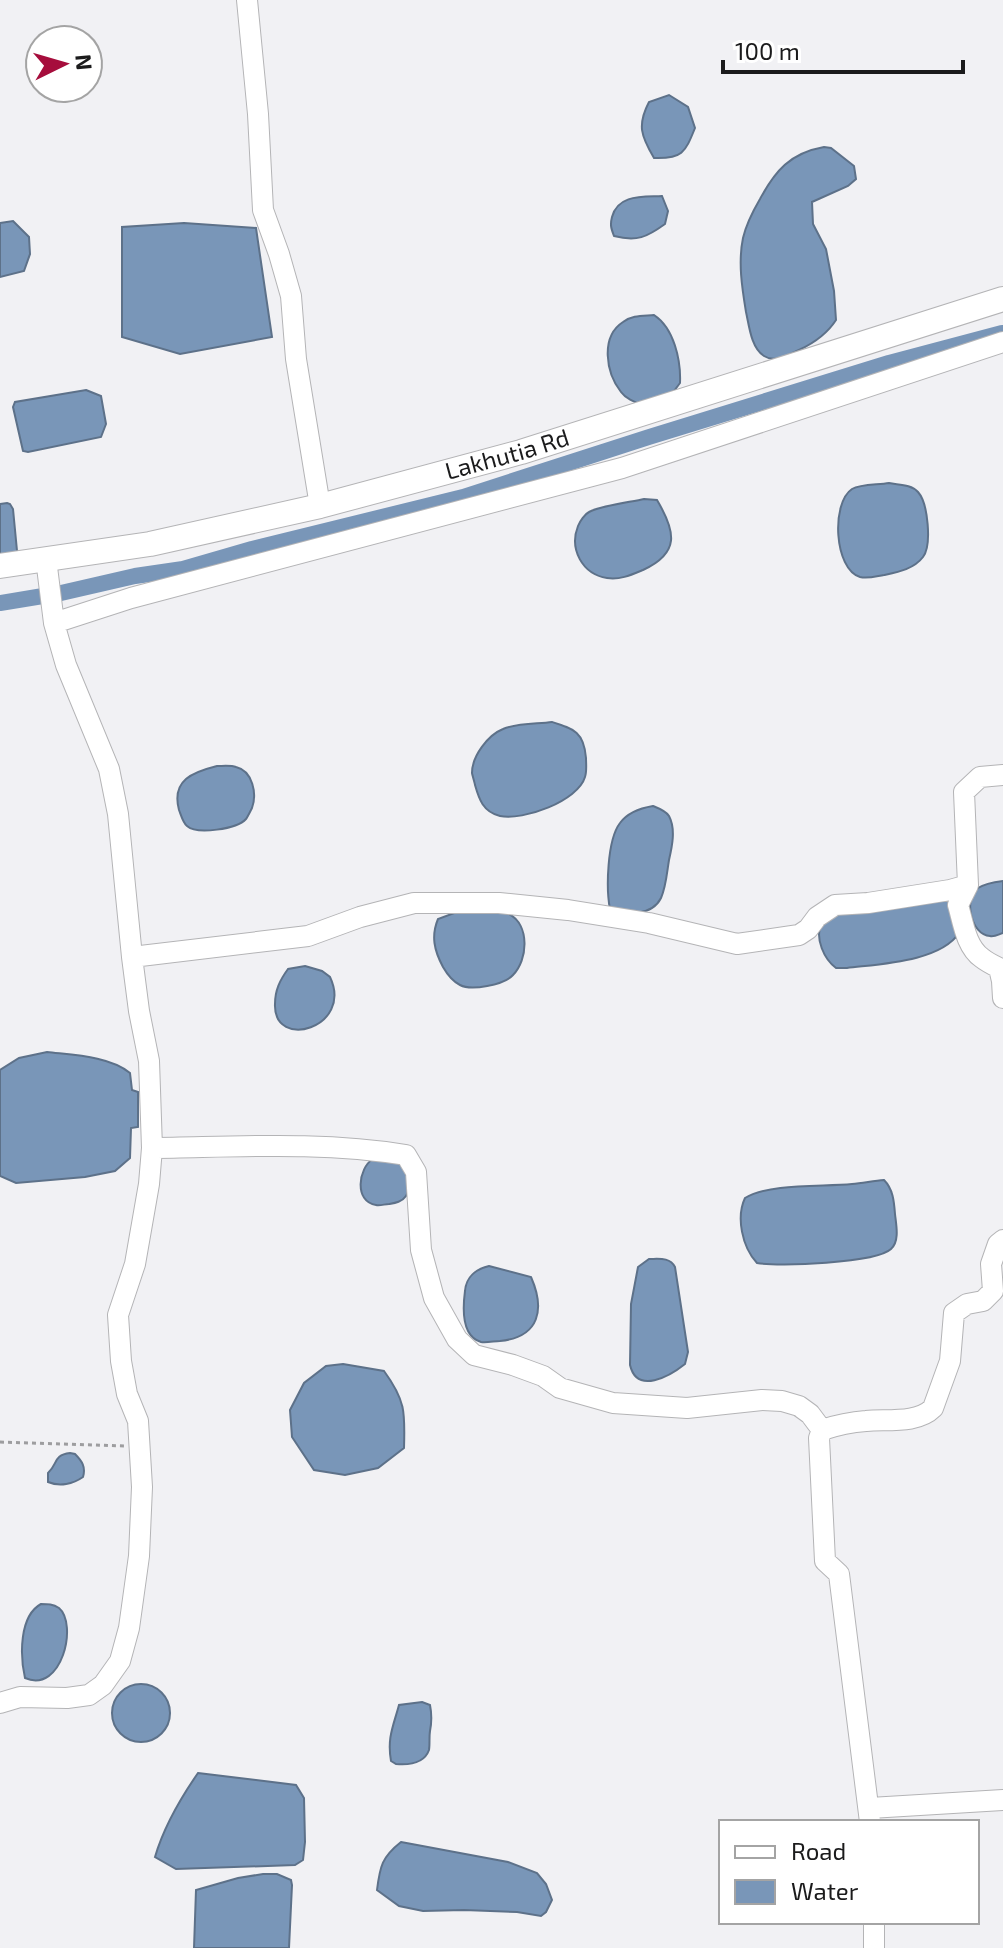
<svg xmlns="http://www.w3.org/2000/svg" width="1003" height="1948" font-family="'Exo 2',sans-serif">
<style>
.water{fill:#7996b8;stroke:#5d7189;stroke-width:2}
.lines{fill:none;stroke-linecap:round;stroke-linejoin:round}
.canal{stroke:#7996b8;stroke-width:16}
.minor-casing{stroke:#b4b4b6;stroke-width:22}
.tertiary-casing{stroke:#b4b4b6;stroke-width:26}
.path{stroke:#9d9d9f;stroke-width:3;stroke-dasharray:4 4;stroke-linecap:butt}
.minor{stroke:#fff;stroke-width:20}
.tertiary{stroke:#fff;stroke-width:24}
.labels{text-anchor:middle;stroke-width:6;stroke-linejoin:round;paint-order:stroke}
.street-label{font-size:24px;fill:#1b1b1c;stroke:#fff}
</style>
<rect width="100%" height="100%" fill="#f1f1f4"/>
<!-- water -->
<path class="water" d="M669 95 688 107 695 128C685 153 682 159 654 158 641 136 637 125 649 102Z
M824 147 831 148 854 166 856 179 848 186 812 202 813 224 826 249 834 291 836 320C827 334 814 343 799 350 788 355 775 363 764 356 751 348 749 325 746 312 742 288 738 262 743 238 746 225 753 211 760 199 775 171 790 153 824 147Z
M662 196 668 211 665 224C647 237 637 242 614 236 611 228 610 225 612 217 618 194 643 197 662 196Z
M13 221 29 237 30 254 24 271 0 277V223Z
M184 223 256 228 272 337 180 354 122 337V227Z
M654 315C674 328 681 360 680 383L674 391 643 405C635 402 626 399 621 392 606 373 600 337 623 322 632 315 643 316 654 315Z
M86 390 101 396 106 424 101 437 28 452 23 451 13 407 15 402Z
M889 483C898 485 911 484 918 492 928 503 932 545 923 557 914 569 898 572 884 575 877 576 868 579 860 577 834 569 831 503 852 489 861 484 878 485 889 483Z
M644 499 657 500C676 532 680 553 643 570 631 575 620 580 607 578 582 574 569 549 578 526 580 521 585 514 589 512 600 506 631 502 644 499Z
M7 503 10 504 13 509 17 551 14 554 0 557V504Z
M552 722C574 729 584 732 586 758 586 764 587 771 585 777 578 801 523 821 500 816 483 812 479 799 475 785 475 784 472 774 472 773 472 756 488 735 503 729 517 723 537 724 552 722Z
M217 766C223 766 231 765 236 767 253 771 257 794 252 808 251 810 247 818 246 819 237 829 197 835 187 826 183 823 181 815 179 810 171 780 193 772 217 766Z
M653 806C658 808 666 811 669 816 676 829 672 847 669 860 667 872 666 887 661 898 652 916 627 915 610 909 606 889 607 840 620 823 628 812 641 808 653 806Z
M1003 881V933C999 934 995 937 990 936 971 935 963 899 978 888 984 884 995 882 1003 881Z
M946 895 952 901 959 933C940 962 878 964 847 968H836C824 959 815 939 821 924 823 920 827 917 830 913Z
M465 909C479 910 496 908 509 914 530 925 528 960 513 975 504 985 471 991 460 985 452 981 447 974 443 967 434 950 431 936 438 919Z
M305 966 322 971 330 977C354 1028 273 1051 275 1004 275 990 280 980 288 969Z
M47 1052C72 1055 110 1056 130 1073L132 1090 138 1092V1127L131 1128 130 1158 115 1171 85 1177 16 1183 0 1176V1070L19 1058Z
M373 1159 397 1161 409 1171C409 1178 410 1190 406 1196 402 1202 395 1203 389 1204 385 1204 380 1206 376 1205 354 1202 358 1168 373 1159Z
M884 1180C893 1189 894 1201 895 1214 896 1224 900 1241 891 1249 876 1263 778 1267 757 1263 742 1247 736 1217 745 1198 770 1183 822 1187 852 1184 863 1183 873 1181 884 1180Z
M649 1259C659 1259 670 1257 675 1267L688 1352 685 1364C670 1376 637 1395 630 1365L631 1304 638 1267Z
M489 1266 531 1277C545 1309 540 1337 500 1341 495 1341 486 1343 481 1342 461 1336 463 1306 465 1291 466 1277 476 1269 489 1266Z
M343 1364 384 1371C406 1401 405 1413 404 1448L378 1468 345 1475 314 1470 292 1437 290 1410 304 1383 326 1366Z
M70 1453 75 1454C82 1461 86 1467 83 1477 73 1484 60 1487 48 1482V1473C58 1464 53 1455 70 1453Z
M41 1604C48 1604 53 1604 59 1608 78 1624 62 1694 25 1678 20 1656 19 1616 41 1604Z
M112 1713a29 29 0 1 1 58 0a29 29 0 1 1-58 0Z
M422 1702 430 1705C432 1715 432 1721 430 1731 429 1737 430 1744 429 1750 424 1764 408 1765 396 1764L391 1761C387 1738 393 1727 399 1705Z
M198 1773 296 1785 304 1798 305 1842 303 1860 295 1865 176 1869 155 1857C164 1826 180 1799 198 1773Z
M401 1842 508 1862 537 1873 546 1884 552 1900 546 1912 541 1916 517 1912 464 1910 423 1911 399 1906 377 1890C380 1866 382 1857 401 1842Z
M263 1874H277L291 1880 292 1885 289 1948H194L196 1890 238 1878Z"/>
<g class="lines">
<!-- canal -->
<path class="canal" d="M0 603 61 593 135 576 183 569 252 549 463 497 649 437 889 363 1002 333"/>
<!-- minor casing -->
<g class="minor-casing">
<path id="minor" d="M247 0 258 114 263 210 279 254 291 296 296 359 320 506
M54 623 131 598 622 468 1003 342
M968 885 958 905C963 922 966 947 982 958 987 962 993 965 999 968L1002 981 1003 998
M132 957 308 936 360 917 414 903H499L568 910 649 923 737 944 799 935 808 929 817 917 835 905 868 903 950 890 968 885 964 792 980 777 1003 775
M152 1148C236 1147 322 1141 406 1155L416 1172 421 1250 434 1298 457 1339 474 1355 513 1365 543 1376 560 1388 613 1403 687 1408 762 1400 782 1401 799 1406 810 1414 822 1430
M0 1703 20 1697 67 1698 89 1695 103 1685 120 1661 129 1628 139 1556 142 1487 138 1421 127 1394 121 1361 118 1315 135 1264 149 1184 152 1148 149 1061 139 1011 132 957 118 814 109 769 66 665 54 623 46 559
M870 1808 1003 1800
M870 1822 839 1574 825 1561 819 1438 822 1430C837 1425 851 1422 866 1421 887 1419 917 1424 933 1408L950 1361 954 1313 967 1304 983 1301 993 1291 991 1264 998 1244 1003 1240
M874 1922V1948"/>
</g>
<!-- tertiary casing -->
<g class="tertiary-casing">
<g id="tertiary">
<path id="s1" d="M0 566 150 544 320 506 521 452 1003 299"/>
</g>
</g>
<!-- path -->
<path class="path" d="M0 1442 124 1446"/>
<!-- minor -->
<use href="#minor" class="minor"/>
<!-- tertiary -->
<use href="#tertiary" class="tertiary"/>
</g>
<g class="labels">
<!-- street labels -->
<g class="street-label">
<text dy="8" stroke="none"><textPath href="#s1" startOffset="520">Lakhutia Rd</textPath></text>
</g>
</g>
<!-- legend -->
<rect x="719" y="1820" width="260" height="104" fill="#ffffff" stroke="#a4a4a4" stroke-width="2"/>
<rect x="735" y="1846" width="40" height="12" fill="#ffffff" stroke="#a4a4a4" stroke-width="2"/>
<text x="791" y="1860" font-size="24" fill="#1b1b1c">Road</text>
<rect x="735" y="1880" width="40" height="24" fill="#7996b8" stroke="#a4a4a4" stroke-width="2"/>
<text x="791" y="1900" font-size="24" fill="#1b1b1c">Water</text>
<!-- north arrow -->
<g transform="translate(64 64) rotate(85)"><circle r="38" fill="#ffffff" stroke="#a4a4a4" stroke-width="2"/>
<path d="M0-6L14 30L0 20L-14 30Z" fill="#a60d3c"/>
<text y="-12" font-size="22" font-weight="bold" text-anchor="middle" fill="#1b1b1c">N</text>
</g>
<!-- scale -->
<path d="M723 60v12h240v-12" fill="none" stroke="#1b1b1c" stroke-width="4"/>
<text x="735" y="60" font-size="24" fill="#1b1b1c" stroke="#ffffff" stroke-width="6" paint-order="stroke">100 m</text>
</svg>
